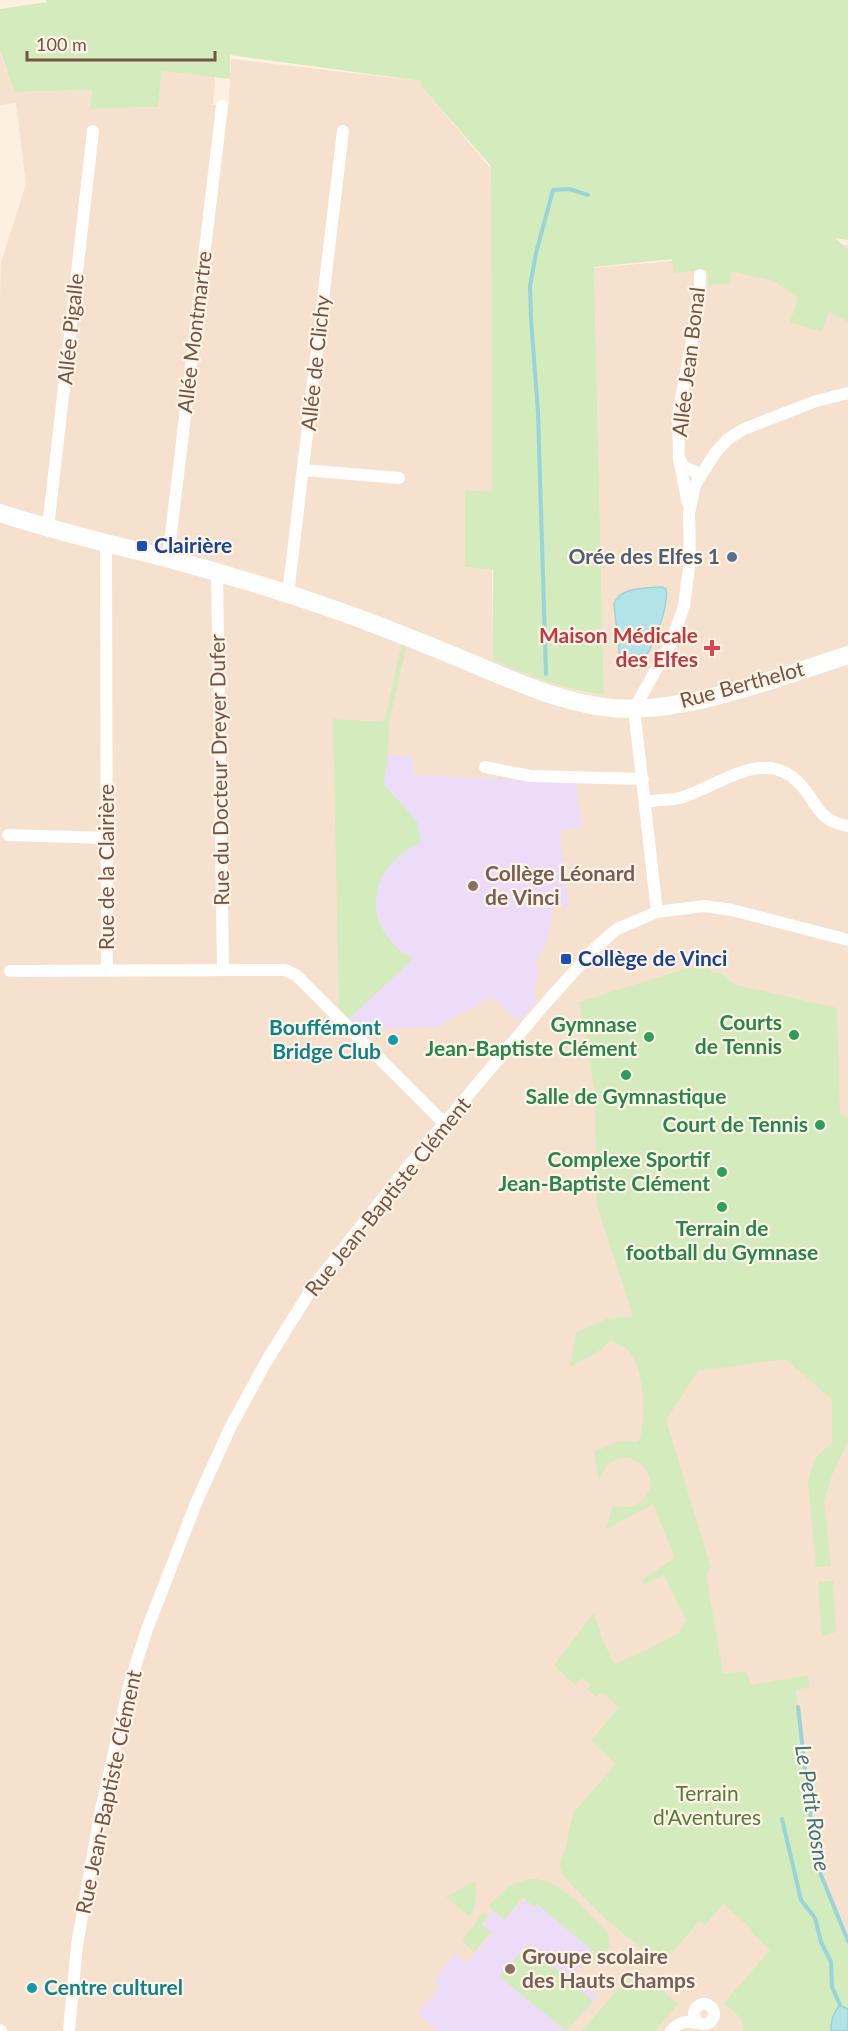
<svg xmlns="http://www.w3.org/2000/svg" width="848" height="2031" font-family="Lato,sans-serif">
<style>
.residential{fill:#f5e1cd}
.education{fill:#eddcf9}
.green{fill:#d3ebbd}
.water{fill:#b3e3e7;stroke:#99d4da;stroke-width:1.5}
.lines{fill:none;stroke-linecap:round;stroke-linejoin:round}
.stream{stroke:#99d4da;stroke-width:4}
.street{stroke:#fff;stroke-width:12}
.secondary{stroke:#fff;stroke-width:18}
.transit-dot{fill:#1a4fb4;stroke:#fff4e6;stroke-width:2}
.service-dot{fill:#5c6f8a;stroke:#fff4e6;stroke-width:2}
.health-dot{fill:#e0444e;stroke:#fff4e6;stroke-width:2}
.education-dot{fill:#8d6e63;stroke:#fff4e6;stroke-width:2}
.leisure-dot{fill:#2e9e5b;stroke:#fff4e6;stroke-width:2}
.culture-dot{fill:#0f9aa8;stroke:#fff4e6;stroke-width:2}
.labels{text-anchor:middle;stroke-width:4.5;stroke-linejoin:round;paint-order:stroke}
.street-label{font-size:21px;fill:#755446;stroke:#fff4e6}
.transit-label{font-size:21px;font-weight:bold;fill:#164399;stroke:#fff4e6;text-anchor:start}
.service-label{font-size:21px;font-weight:bold;fill:#4e5e75;stroke:#fff4e6;text-anchor:end}
.health-label{font-size:21px;font-weight:bold;fill:#be3a42;stroke:#fff4e6;text-anchor:end}
.education-label{font-size:21px;font-weight:bold;fill:#785e54;stroke:#fff4e6;text-anchor:start}
.leisure-label{font-size:21px;font-weight:bold;fill:#27864d;stroke:#fff4e6;text-anchor:end}
.culture-label{font-size:21px;font-weight:bold;fill:#0d838f;stroke:#fff4e6;text-anchor:end}
.park-label{font-size:21px;fill:#547b3d;stroke:#fff4e6}
.water-label{font-size:22px;font-style:italic;fill:#39757c;stroke:#fff4e6}
</style>
<rect width="100%" height="100%" fill="#fdf0df"/>
<!-- residential -->
<path class="residential" d="M0 50 14 92 92 90 90 109 158 107 162 71 215 77 213 105 229 104 231 59 421 81V86L491 169 492 493 465 490V567L492 570 493 660 560 686 584 693 604 695 594 268 848 245V2031H0V301L1 263 26 184 16 103 0 105Z"/>
<!-- education -->
<path class="education" d="M388 755 412 756 414 775 576 783 582 828 559 830 569 906 553 908 548 937 536 962 538 981 534 982 536 1001 519 1021 491 997 437 1027 359 1029 349 1019 413 959 399 950 385 935 376 910V898L380 879 388 865 401 853 421 843 416 821 384 785Z
M524 1899 534 1907 537 1904 593 1951 573 1975 598 1997 567 2031H438L418 2014 440 1987 434 1982 455 1953 466 1964 492 1934 482 1924 494 1909 506 1918Z"/>
<!-- green -->
<path class="green" d="M46 0H848V240L835 238 848 250V322L829 312 822 332 790 322 798 298 774 281 730 271 731 283 709 285 707 270 674 273 672 259 594 267 604 695C565 691 529 674 493 660V570L465 567V490L492 492 491 169 490 165 421 86V81L230 55V79L162 71 158 107 90 109 92 90 14 92 0 49V9L47 2Z
M402 642 407 644 389 722 388 755 384 785 417 821 421 843C365 867 360 929 413 959L349 1019 339 1008 333 719 384 722Z
M708 962 712 973C724 970 726 979 735 985L837 1008 840 1114 848 1119V1441L832 1475 824 1501 831 1566 816 1567 808 1482 815 1458 832 1443V1399L785 1359 698 1371 666 1420 711 1568 706 1574 723 1674 747 1671 750 1685 808 1675 809 1687 796 1690 807 1810 819 1873 836 1907 848 1936V2031H743L742 2019 724 2003 770 1950 750 1931 752 1929 723 1904 705 1925 699 1921 666 1960 654 1949 649 1955 607 1920 568 1881 562 1874 560 1866 561 1859 565 1851 573 1813 616 1764 591 1741 619 1707 601 1692 596 1697 587 1689 591 1685 582 1678 575 1685 554 1665 594 1613 603 1641 614 1664 645 1651 679 1633 686 1620 664 1575 644 1584 643 1579 675 1558 653 1504 606 1529 613 1505C623 1508 632 1509 640 1502 673 1477 618 1429 599 1480L594 1452 620 1441 638 1442C648 1422 644 1365 627 1349 622 1345 615 1343 610 1340L602 1349 570 1367 576 1333 606 1319 633 1316 597 1205 595 1093 579 1002Z
M833 1581 836 1632 822 1636 818 1582Z
M528 1879C560 1876 586 1912 607 1932 614 1949 606 1952 595 1965L589 1960 594 1952 537 1904 534 1907 523 1897 504 1920 488 1906 509 1886Z
M475 1881C477 1893 476 1907 470 1917L446 1897Z
M483 1913 488 1917 481 1924 491 1932 474 1952 462 1941Z
M528 1944 593 2001 566 2031 499 1976Z
M636 1968 678 2004 655 2031H582Z"/>
<!-- water -->
<path class="water" d="M662 587 666 589C669 602 657 637 650 649 645 659 625 678 620 659L614 604C619 587 647 588 662 587Z
M840 2005 848 2009V2031H831C831 2020 833 2013 840 2005Z"/>
<g class="lines">
<!-- stream -->
<path class="stream" d="M546 674 538 412 531 319 530 286 536 253 553 190 569 189 588 195
M798 1707 811 1821 821 1875 848 1941
M782 1819 801 1900 815 1918 821 1942 831 1962 832 1987 840 2005"/>
<!-- street -->
<path class="street" d="M679 459 688 504
M304 470 399 478
M700 474 684 467 679 458 678 415 699 302 700 275
M48 528 93 131
M106 543 107 970
M168 559 222 106
M217 572 223 969
M288 594 343 131
M485 767 530 776 643 779
M646 802C658 799 671 801 683 797 719 786 763 747 798 782 817 800 816 821 848 826
M8 835 107 838
M657 912 634 709 671 643 684 606 690 560 689 513 695 485 715 453 728 439 744 429 816 401 848 393
M10 971 285 970 296 975 445 1124
M694 2014a10 10 0 1 1 20 0a10 10 0 1 1-20 0Z
M0 2030 1 2031
M69 2031 77 1945 100 1814 129 1686 146 1632 196 1503 230 1428 266 1362 312 1288 410 1164 544 1005 596 947 617 929 657 912 704 906 732 910 848 940
M671 2031C679 2021 686 2021 698 2023"/>
<!-- secondary -->
<path class="secondary" d="M0 513C54 531 110 544 166 558 221 573 276 589 330 608 377 624 423 643 469 662 514 681 562 703 611 708 683 715 779 677 848 655"/>
</g>
<!-- markers -->
<g class="transit-dot">
<rect x="136" y="540" width="12" height="12" rx="3"/>
<rect x="560" y="953" width="12" height="12" rx="3"/>
</g>
<circle class="service-dot" cx="732" cy="557" r="6"/>
<path class="health-dot" d="M709 639h6v6h6v6h-6v6h-6v-6h-6v-6h6z"/>
<g class="education-dot">
<circle cx="473" cy="886" r="6"/>
<circle cx="510" cy="1969" r="6"/>
</g>
<g class="leisure-dot">
<circle cx="794" cy="1035" r="6"/>
<circle cx="649" cy="1037" r="6"/>
<circle cx="626" cy="1075" r="6"/>
<circle cx="820" cy="1125" r="6"/>
<circle cx="722" cy="1172" r="6"/>
<circle cx="722" cy="1207" r="6"/>
</g>
<g class="culture-dot">
<circle cx="393" cy="1040" r="6"/>
<circle cx="32" cy="1988" r="6"/>
</g>
<g class="labels">
<!-- street labels -->
<g class="street-label">
<text transform="translate(71 329) rotate(-84)" y="7">Allée Pigalle</text>
<text transform="translate(195 332) rotate(-83)" y="7">Allée Montmartre</text>
<text transform="translate(689 362) rotate(-83)" y="7">Allée Jean Bonal</text>
<text transform="translate(316 363) rotate(-84)" y="7">Allée de Clichy</text>
<text transform="translate(742 685) rotate(-15)" y="7">Rue Berthelot</text>
<text transform="translate(220 770) rotate(-91)" y="7">Rue du Docteur Dreyer Dufer</text>
<text transform="translate(107 867) rotate(-90)" y="7">Rue de la Clairière</text>
<text transform="translate(388 1197) rotate(-51)" y="7">Rue Jean-Baptiste Clément</text>
<text transform="translate(109 1792) rotate(-78)" y="7">Rue Jean-Baptiste Clément</text>
</g>
<!-- transit labels -->
<g class="transit-label">
<text x="154" y="553">Clairière</text>
<text x="578" y="966">Collège de Vinci</text>
</g>
<!-- service labels -->
<g class="service-label">
<text x="720" y="564">Orée des Elfes 1</text>
</g>
<!-- health labels -->
<g class="health-label">
<text x="698" y="643">Maison Médicale<tspan x="698" dy="24">des Elfes</tspan></text>
</g>
<!-- education labels -->
<g class="education-label">
<text x="485" y="881">Collège Léonard<tspan x="485" dy="24">de Vinci</tspan></text>
<text x="522" y="1964">Groupe scolaire<tspan x="522" dy="24">des Hauts Champs</tspan></text>
</g>
<!-- leisure labels -->
<g class="leisure-label">
<text x="782" y="1030">Courts<tspan x="782" dy="24">de Tennis</tspan></text>
<text x="637" y="1032">Gymnase<tspan x="637" dy="24">Jean-Baptiste Clément</tspan></text>
<text x="626" y="1104" text-anchor="middle">Salle de Gymnastique</text>
<text x="808" y="1132">Court de Tennis</text>
<text x="710" y="1167">Complexe Sportif<tspan x="710" dy="24">Jean-Baptiste Clément</tspan></text>
<text x="722" y="1236" text-anchor="middle">Terrain de<tspan x="722" dy="24">football du Gymnase</tspan></text>
</g>
<!-- culture labels -->
<g class="culture-label">
<text x="381" y="1035">Bouffémont<tspan x="381" dy="24">Bridge Club</tspan></text>
<text x="44" y="1995" text-anchor="start">Centre culturel</text>
</g>
<!-- park labels -->
<g class="park-label">
<text x="707" y="1801">Terrain<tspan x="707" dy="24">d'Aventures</tspan></text>
</g>
<!-- water labels -->
<g class="water-label">
<text transform="translate(813 1808) rotate(81)" y="8">Le Petit Rosne</text>
</g>
</g>
<!-- scale -->
<path d="M27 51v9h188v-9" fill="none" stroke="#755446" stroke-width="3"/>
<text x="36" y="51" font-size="18" fill="#755446" stroke="#fff4e6" stroke-width="4.5" paint-order="stroke">100 m</text>
</svg>
